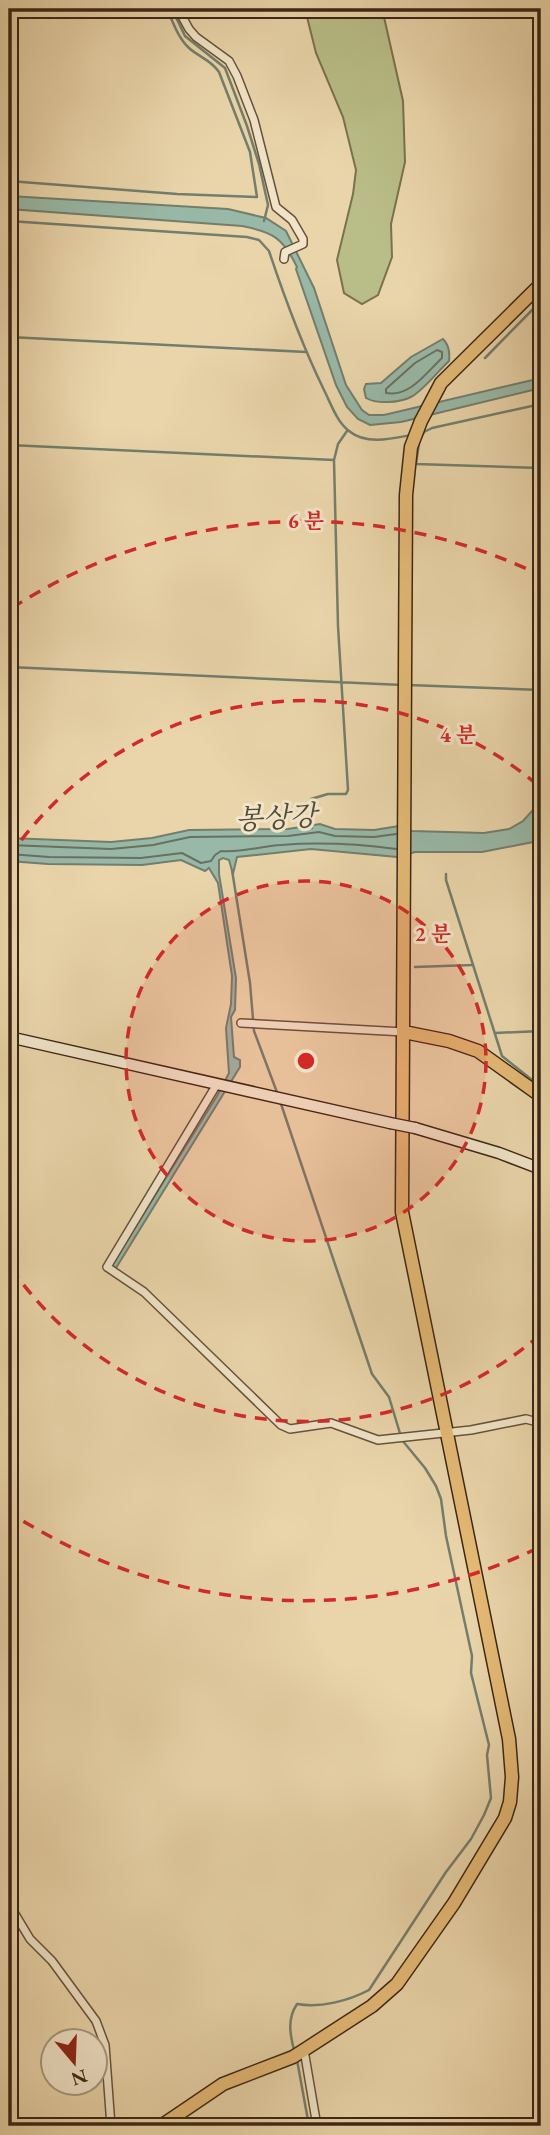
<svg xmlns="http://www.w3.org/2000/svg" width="550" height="2135" font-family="'EB Garamond','Noto Serif KR',serif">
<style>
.green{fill:#b9bd87;stroke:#7a724e;stroke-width:2}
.water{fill:#98b9a8;stroke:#737e6e;stroke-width:2}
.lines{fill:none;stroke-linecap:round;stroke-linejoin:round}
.shore{stroke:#6a705f;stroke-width:2}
.stream{stroke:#737e6e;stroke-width:2.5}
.minor-casing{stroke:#67523b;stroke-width:10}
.secondary-casing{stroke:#3b2616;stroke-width:13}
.primary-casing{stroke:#3b2616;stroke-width:15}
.minor{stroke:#f1e4c8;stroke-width:7}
.secondary{stroke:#f1e4c8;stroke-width:10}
.primary{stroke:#e5ba75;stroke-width:12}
.secondary-bridge-casing{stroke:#3b2616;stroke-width:13;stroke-linecap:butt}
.secondary-bridge{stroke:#f1e4c8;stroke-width:10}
.ring{fill:none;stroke:#d62828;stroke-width:3.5;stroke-dasharray:12 9}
.labels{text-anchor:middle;stroke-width:6;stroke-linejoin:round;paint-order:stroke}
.water-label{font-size:28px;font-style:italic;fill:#524b3a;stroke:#f1e4c8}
.centre{fill:#d62828;stroke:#f1e4c8;stroke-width:3.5}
.ring-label{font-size:21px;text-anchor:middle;font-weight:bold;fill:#d62828;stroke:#f1e4c8;stroke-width:6;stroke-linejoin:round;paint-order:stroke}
</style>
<rect width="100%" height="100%" fill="#ead5aa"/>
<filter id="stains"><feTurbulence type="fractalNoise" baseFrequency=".00286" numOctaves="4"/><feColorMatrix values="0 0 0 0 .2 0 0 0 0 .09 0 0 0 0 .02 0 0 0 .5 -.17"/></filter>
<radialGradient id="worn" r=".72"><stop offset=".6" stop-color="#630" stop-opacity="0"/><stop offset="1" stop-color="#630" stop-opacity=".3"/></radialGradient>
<!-- green -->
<path class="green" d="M305 9H386L384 17 403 101 405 162 391 224 392 257 378 295 362 304 344 293 337 260 353 194 356 170 343 117 316 53Z"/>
<!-- water -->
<path class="water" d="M9 196 228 209 266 218 286 231 314 288 346 385 362 410 369 415H384L541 378V388L401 422 370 425 358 419 347 407 336 385 296 269 297 267C283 238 273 232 242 226L9 209Z
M443 339C449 345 450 353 449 361 438 371 423 391 411 397 399 403 376 404 366 398L364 389 366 384 381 383 411 357Z
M541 801V835L533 842 482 852H415L397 857 311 849 237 857 233 874 229 860 223 858 219 860V874L236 978 235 1010 231 1017 234 1057 240 1060V1067L116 1268 111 1266 217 1096 229 1073 226 1028 231 1004 232 976 218 883 209 868 205 871 181 860 142 865 48 864 9 861V838L111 842 152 838 189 830 288 829 320 824 335 829 374 830 399 826 412 831 484 833 509 829 523 821Z"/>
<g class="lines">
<!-- shore -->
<path class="shore" d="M437 350 442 352V358C425 374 410 397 386 393V389L415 363Z
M9 845 111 849 153 845 190 837 288 836 319 832 335 836 374 837 396 834
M9 854 49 857 141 858 182 853 201 863 211 861 215 855 221 851C240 853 261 846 281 845 319 842 358 844 396 849"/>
<!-- stream -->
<path class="stream" d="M172 9 185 36 225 68 247 126 259 164 268 205 264 221
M9 181 177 194 257 197 250 152 219 72C211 60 199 57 189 48 178 38 173 22 167 9
M9 221 247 237 259 240 269 251C285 299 302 345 324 390 331 404 337 422 349 431 366 445 391 439 411 435
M9 337 306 352
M485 358 541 301
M421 437 424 432 432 428 541 404
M419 443 416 464 541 468
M9 445 334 460
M9 667 402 685
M408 685 541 690
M312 828 311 799 328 794H346L348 790 338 626 334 460 338 444 347 431
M232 870 250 983 254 1031 278 1095
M446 874V880L502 1056 541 1087
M415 967 472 965
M495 1033 541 1031
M280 1101 372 1374 389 1397 402 1440 425 1468 436 1486 441 1499 446 1536 472 1656 471 1673 489 1745 487 1755 491 1798 484 1815 471 1839 446 1872 369 1990C348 2001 321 2008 297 2004 287 2019 290 2034 294 2050
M297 2060 309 2126"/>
<!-- minor casing -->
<g class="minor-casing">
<path id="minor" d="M178 9 189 29 196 37 229 61 237 76 254 120 276 207 292 220 303 239V244L285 252 284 259
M241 1023 404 1032
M217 1084 107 1267 144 1292 281 1425 290 1429 331 1423 378 1440 471 1430 526 1419 541 1423
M9 1904 30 1939 52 1961 96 2021 105 2045 111 2126
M304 2050 317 2126"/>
</g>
<!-- secondary casing -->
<g class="secondary-casing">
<path id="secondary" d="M9 1037 390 1123
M415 1128 499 1153 541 1169"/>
</g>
<!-- primary casing -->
<g class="primary-casing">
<path id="primary" d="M404 1032 449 1041 478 1051 541 1096
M161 2126 223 2084 293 2057 304 2050 372 2006 397 1984 454 1903 505 1818 510 1802 512 1777 509 1739 402 1212 406 495 411 447 421 421 441 383 541 284"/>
</g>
<!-- minor -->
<use href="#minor" class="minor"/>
<!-- secondary -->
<use href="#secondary" class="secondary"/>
<!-- primary -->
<use href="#primary" class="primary"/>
<!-- secondary-bridge casing -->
<g class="secondary-bridge-casing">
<path id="secondary-bridge" d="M390 1123 415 1128"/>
</g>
<!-- secondary-bridge -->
<use href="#secondary-bridge" class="secondary-bridge"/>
</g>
<!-- distance rings -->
<circle cx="306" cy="1061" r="180" fill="#d62828" fill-opacity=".12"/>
<g class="ring">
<circle cx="306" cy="1061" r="180"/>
<path d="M540 1335A360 360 0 0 1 9 1265M9 857A360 360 0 0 1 540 787"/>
<path d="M538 1548A540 540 0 0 1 12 1514M12 608A540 540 0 0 1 538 574"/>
</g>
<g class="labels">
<!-- water labels -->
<g class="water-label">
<text transform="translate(276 817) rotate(-3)" y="10">봉상강</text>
</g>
</g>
<circle cx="306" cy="1061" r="10" class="centre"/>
<g class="ring-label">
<text x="306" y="528">6 분</text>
<text x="458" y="742">4 분</text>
<text x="433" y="941">2 분</text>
</g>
<!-- margin -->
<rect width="550" height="2135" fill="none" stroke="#ead5aa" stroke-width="35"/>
<rect x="10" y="10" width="529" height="2114" fill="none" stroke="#3b2616" stroke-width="3.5"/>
<rect x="18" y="18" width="515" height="2100" fill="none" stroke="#3b2616" stroke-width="2"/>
<!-- north arrow -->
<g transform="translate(74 2062) rotate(161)"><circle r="33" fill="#f1e4c8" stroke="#a89881" stroke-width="2"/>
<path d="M0-5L12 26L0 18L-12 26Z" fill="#8f2418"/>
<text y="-10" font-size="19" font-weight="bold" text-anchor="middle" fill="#3b2616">N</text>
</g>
<rect width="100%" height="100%" filter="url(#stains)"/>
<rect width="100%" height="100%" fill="url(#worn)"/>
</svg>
